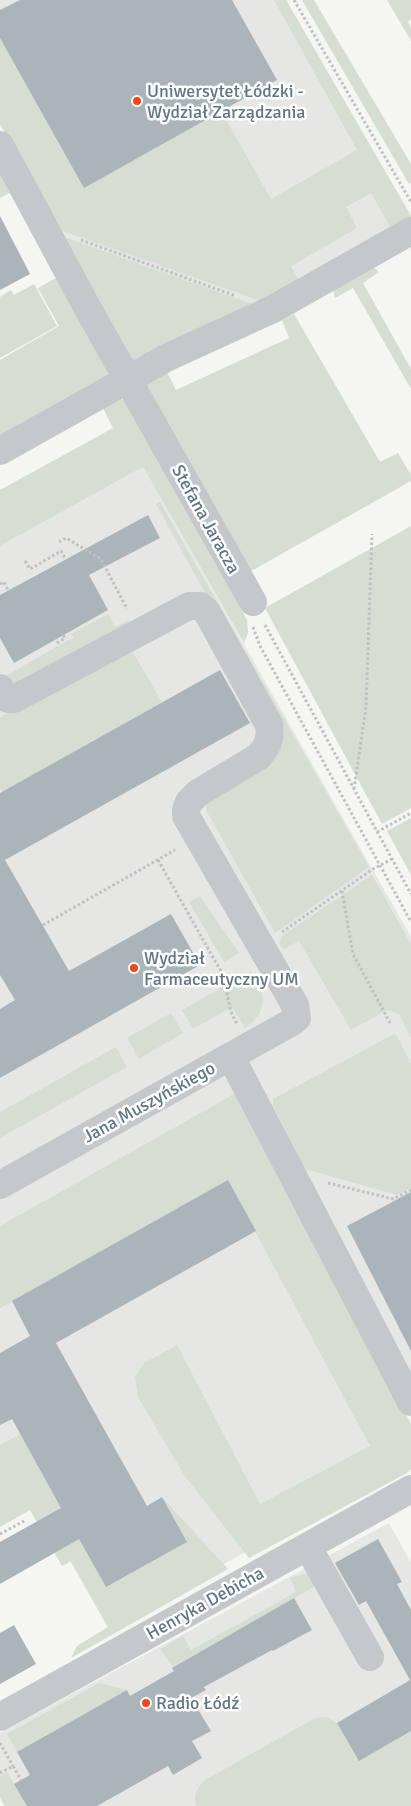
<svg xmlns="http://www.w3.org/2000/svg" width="411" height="1806" font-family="Signika,sans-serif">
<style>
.built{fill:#e6e7e5}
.green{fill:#d6ddd2}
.building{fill:#abb4b9}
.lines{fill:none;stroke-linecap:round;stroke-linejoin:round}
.path{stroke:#bec0c2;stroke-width:3;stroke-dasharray:2.5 2.5;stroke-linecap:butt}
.minor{stroke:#c4c8cb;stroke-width:28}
.poi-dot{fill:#f24614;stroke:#fff;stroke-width:2}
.labels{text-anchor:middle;stroke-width:5;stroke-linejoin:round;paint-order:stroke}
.poi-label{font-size:18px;fill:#627585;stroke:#fff;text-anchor:start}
.street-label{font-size:18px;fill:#627585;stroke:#fff}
</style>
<rect width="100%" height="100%" fill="#f5f5f1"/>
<!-- built -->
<path class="built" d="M0 0H286L411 216 300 283 130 364 0 124Z
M143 467 411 937V1371L280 1122 401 1466 108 1628 37 1503 0 1524V546Z
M389 1523 411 1563V1806H4L0 1798V1733Z"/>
<!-- green -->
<path class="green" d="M274 0H286L411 216V219L392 230 371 193 346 207 357 228 291 266 300 283 263 302 57 229 0 124V38L221 111 271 199 357 150Z
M302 0H314L411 164V183L409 184Z
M387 0H411V19L408 22 411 28V41Z
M0 168 13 191 0 198Z
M61 236 255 305 130 364Z
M371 267 376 269 379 272 363 283 411 369V389L353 288 335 298 333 289Z
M59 276 112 374 0 437V360L59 326 38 288Z
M34 284 57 326 0 358V297L11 290 14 295Z
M294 314 380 462 398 453 411 475V481L246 574 143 386 167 372 176 390 289 338 282 320Z
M127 399 247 620 248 633 244 643 143 467 0 546V490L113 428 103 408 119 400Z
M160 502 369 867 275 933 206 810V802L273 716 156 504Z
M411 526V808L382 824 265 608Z
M108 614 115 627 128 620 132 627 19 685 13 682 7 675 74 637 71 634Z
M131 649 162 702 2 792 0 788V717Z
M411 818V875L387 831Z
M372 875 411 944V1038L399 1014 387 1010 351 1030 299 941 283 950 279 943 283 935Z
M200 896 239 953 224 962 189 902Z
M251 971C266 992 269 1012 245 1028L232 1007 193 1029 182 1010Z
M171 1013 183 1033 139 1059 127 1038Z
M394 1034 397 1036 411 1064V1188L397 1195 305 1169 273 1106V1099Z
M116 1047 127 1067 0 1138V1112Z
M236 1093 255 1122 411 1424V1469L407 1473 249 1558 184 1475 138 1397 135 1377 144 1363 177 1345 260 1504 370 1446 228 1181 0 1308V1226Z
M20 1434 106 1587 187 1542 162 1497 228 1569 71 1658 77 1646 108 1627 71 1561 62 1566 30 1510 0 1527V1445Z
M303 1574H310L319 1584 173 1667 160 1649 183 1636 191 1650 296 1592 290 1578Z
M99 1683 127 1690 17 1752 7 1734Z
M327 1717 337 1723 359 1761 411 1731V1806H196C193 1794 197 1789 205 1780L315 1718Z
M7 1772 27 1806H5L0 1796V1776Z"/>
<!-- building -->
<path class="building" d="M20 0H232L277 80 84 188 0 38V10Z
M0 216 30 274 0 290Z
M148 515 160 538 89 575 108 610 14 663 0 638V595Z
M220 670 250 723 5 860 69 971 171 914 200 965 0 1078V1009L15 1000 0 975V793Z
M228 1180 256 1231 56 1343 147 1506 162 1497 187 1542 106 1587 79 1539 0 1584V1542L61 1508 12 1419 0 1425V1353L30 1336 12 1301Z
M411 1192V1351L347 1226Z
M378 1539 402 1582 397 1584 411 1610V1731L359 1761 337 1723 410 1680 366 1601 359 1605 335 1563Z
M294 1598 312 1630 273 1651 272 1650 204 1687 206 1690 191 1698 211 1731 192 1741 202 1758 173 1775 168 1766 97 1806H27L14 1784 30 1775 17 1752 127 1690 130 1696 174 1671 172 1668Z
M14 1625 36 1664 0 1684V1633Z"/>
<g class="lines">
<!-- path -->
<path class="path" d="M294 0 411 202
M81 240 236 296
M59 542 66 538 101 559 127 609
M25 561 30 569 61 551 65 558
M0 584 4 582 8 590
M265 625 411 894
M253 627 260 646 411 922
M57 643 65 638 63 635
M354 789 366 707 372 534
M377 832 411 813
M158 860 223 975 231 1012 237 1024
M342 891 353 954 390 1023
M43 925 175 850
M282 932 373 869 392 859
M328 1183 393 1199 411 1190
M0 1534 26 1520
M0 1743 13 1766
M0 1773 13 1766 21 1780"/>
<!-- minor -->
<path class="minor" d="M0 145 87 307 253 602
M0 451 166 358 273 309 411 231
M0 688 8 699H14L189 606H200L207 612 269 725C271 739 268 746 258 757L198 793 189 802 186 810V816L295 1005 297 1018 292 1022 0 1185
M231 1057 411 1402
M308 1547 370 1657
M0 1717 411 1489"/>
</g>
<!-- markers -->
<g class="poi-dot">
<circle cx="137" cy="101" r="5"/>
<circle cx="134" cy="968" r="5"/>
<circle cx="146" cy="1703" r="5"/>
</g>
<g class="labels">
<!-- poi labels -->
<g class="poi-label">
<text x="147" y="97">Uniwersytet Łódzki -<tspan x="147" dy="21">Wydział Zarządzania</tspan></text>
<text x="144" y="964">Wydział<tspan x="144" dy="21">Farmaceutyczny UM</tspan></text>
<text x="156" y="1709">Radio Łódź</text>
</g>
<!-- street labels -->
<g class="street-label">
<text transform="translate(206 519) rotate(61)" y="6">Stefana Jaracza</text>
<text transform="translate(149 1102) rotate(-29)" y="6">Jana Muszyńskiego</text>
<text transform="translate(205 1603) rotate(-29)" y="6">Henryka Debicha</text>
</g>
</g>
</svg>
